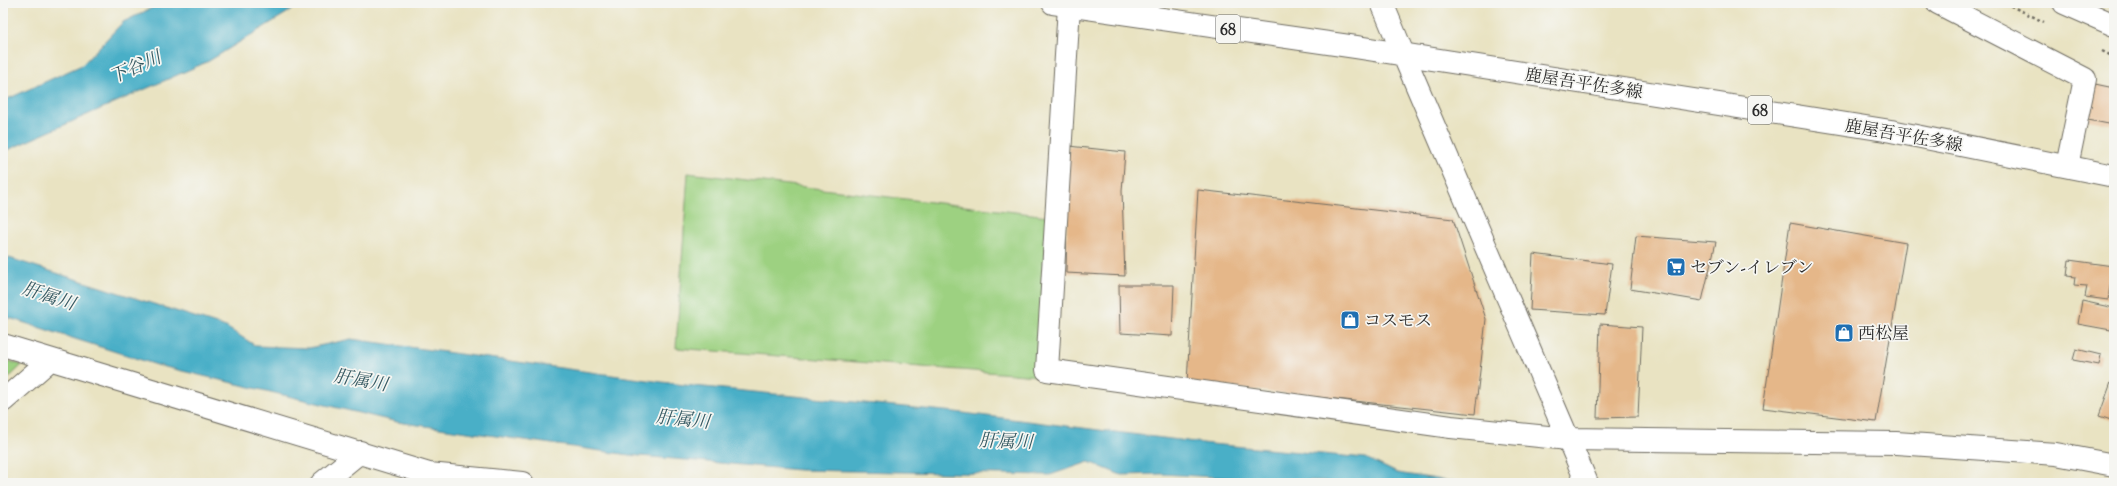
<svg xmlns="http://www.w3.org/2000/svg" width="2117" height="486" font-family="'Sorts Mill Goudy','Noto Serif JP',serif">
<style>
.green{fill:#9dd181;stroke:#647e56}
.water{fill:#48afc7;stroke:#3a6d79}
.building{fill:#e5b789}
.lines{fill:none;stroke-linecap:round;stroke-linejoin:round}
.minor-casing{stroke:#6e6b60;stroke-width:24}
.tertiary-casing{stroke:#6e6b60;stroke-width:24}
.primary-casing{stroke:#6e6b60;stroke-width:24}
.path{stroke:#6e6b60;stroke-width:2.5;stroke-dasharray:3 3;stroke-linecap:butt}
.minor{stroke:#fff;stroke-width:22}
.tertiary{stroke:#fff;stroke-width:22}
.primary{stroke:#fff;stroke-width:22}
.labels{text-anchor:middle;stroke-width:3.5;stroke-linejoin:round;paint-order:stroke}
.shield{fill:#f6f6f2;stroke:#686867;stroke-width:1}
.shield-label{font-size:16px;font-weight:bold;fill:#2b2b2b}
.street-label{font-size:17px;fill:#2b2b2b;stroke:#f6f6f2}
.poi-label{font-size:17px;fill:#2b2b2b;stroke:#f6f6f2;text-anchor:start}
.water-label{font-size:18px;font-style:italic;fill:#355962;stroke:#f6f6f2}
</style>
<rect width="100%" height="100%" fill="#f6f6f2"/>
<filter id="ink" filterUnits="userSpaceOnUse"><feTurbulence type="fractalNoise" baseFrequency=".025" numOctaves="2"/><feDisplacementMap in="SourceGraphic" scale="8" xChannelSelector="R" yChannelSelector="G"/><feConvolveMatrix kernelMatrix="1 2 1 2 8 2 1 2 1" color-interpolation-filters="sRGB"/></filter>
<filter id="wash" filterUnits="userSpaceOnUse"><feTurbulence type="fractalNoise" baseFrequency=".012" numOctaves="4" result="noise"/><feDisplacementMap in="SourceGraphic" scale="16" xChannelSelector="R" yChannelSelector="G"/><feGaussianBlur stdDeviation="0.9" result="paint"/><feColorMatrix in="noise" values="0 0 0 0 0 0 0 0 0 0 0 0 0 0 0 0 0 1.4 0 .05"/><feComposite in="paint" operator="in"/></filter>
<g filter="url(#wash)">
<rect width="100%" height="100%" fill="#e9e3c2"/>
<!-- green -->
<path class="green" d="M688 173 1048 216 1038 376 676 348Z
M3 359 22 365 3 383Z"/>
<!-- water -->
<path class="water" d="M162 3H303L209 61 3 152V101L82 65 123 22Z
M3 256 226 327 256 346 309 348 351 339 684 385 955 412 1211 444 1366 458 1397 473 1450 481 1492 483H1330L1326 481 1250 479 1162 474 1121 475 1089 462 1050 475 799 470 629 455 397 422 157 365 3 316Z"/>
<g id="blocks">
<!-- building -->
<path class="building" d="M2095 84 2114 88V125L2088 120Z
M1068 146 1125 152 1122 191 1125 276 1066 273Z
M1198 190 1453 219 1486 319 1475 414 1187 383Z
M1790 223 1906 243 1876 422 1763 408Z
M1636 236 1716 242 1702 301 1630 289Z
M1533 254 1612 264 1605 315 1530 310Z
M2069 260 2113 266 2108 300 2085 297 2087 286 2074 285 2075 277 2067 276Z
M1119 285H1174L1172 336 1120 333Z
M2082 301 2114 308 2111 330 2078 324Z
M1600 324 1642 327 1638 417 1597 418Z
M2076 349 2101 355 2099 365 2073 360Z
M2114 374V421L2099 416Z"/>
</g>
</g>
<g filter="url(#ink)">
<use href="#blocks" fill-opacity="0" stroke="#6e6b60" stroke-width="1"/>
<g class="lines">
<!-- minor casing -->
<g class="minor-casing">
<path id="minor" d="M1382 3 1404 56
M1938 3 2085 79 2067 166
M2064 3 2114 25
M1069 6 1047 370 1451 427 1568 439 1896 443 2056 454 2114 465
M3 345 429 474 522 483
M3 401 50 360
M322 483 360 452"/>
</g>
<!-- tertiary casing -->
<g class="tertiary-casing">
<path id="tertiary" d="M1404 56 1587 483"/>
</g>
<!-- primary casing -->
<g class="primary-casing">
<path id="primary" d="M1053 3 1356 47 1891 131 2114 176"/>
</g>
<!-- path -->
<path class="path" d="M2005 3 2044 22
M2102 51 2114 57"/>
<!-- minor -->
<use href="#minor" class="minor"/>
<!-- tertiary -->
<use href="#tertiary" class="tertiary"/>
<!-- primary -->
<use href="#primary" class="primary"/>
</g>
</g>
<!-- icons -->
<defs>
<g id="supermarket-square" transform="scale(1)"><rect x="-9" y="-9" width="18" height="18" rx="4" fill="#1f6fb2" stroke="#f6f6f2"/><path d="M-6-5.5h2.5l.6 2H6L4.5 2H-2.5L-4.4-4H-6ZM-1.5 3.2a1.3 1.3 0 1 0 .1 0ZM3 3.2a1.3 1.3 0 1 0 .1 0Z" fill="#fff"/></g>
<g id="shop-square" transform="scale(1)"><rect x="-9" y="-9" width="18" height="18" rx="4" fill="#1f6fb2" stroke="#f6f6f2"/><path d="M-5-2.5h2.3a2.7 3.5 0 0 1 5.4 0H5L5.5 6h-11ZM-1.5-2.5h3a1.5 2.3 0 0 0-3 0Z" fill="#fff"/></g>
</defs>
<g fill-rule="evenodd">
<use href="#supermarket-square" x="1676" y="267"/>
<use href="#shop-square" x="1350" y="320"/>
<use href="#shop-square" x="1844" y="333"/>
</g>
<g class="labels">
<!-- shield labels -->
<g class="shield">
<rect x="1216" y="15" width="24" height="28" rx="3"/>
<rect x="1748" y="96" width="24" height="28" rx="3"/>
</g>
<g class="shield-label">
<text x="1228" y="35">68</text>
<text x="1760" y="116">68</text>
</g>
<!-- street labels -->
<g class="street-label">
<text transform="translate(1584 83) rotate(9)" y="6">鹿屋吾平佐多線</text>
<text transform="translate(1904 135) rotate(10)" y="6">鹿屋吾平佐多線</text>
</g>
<!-- poi labels -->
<g class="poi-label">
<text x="1690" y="273">セブン-イレブン</text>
<text x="1364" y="326">コスモス</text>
<text x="1858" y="339">西松屋</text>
</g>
<!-- water labels -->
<g class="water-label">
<text transform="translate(135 67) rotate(-24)" y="6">下谷川</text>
<text transform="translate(49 296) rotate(18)" y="6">肝属川</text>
<text transform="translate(361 380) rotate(10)" y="6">肝属川</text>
<text transform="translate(683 419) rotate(6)" y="6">肝属川</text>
<text transform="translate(1006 441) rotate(2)" y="6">肝属川</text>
</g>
</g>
<!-- margin -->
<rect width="2117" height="486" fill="none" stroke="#f6f6f2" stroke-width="16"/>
</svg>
